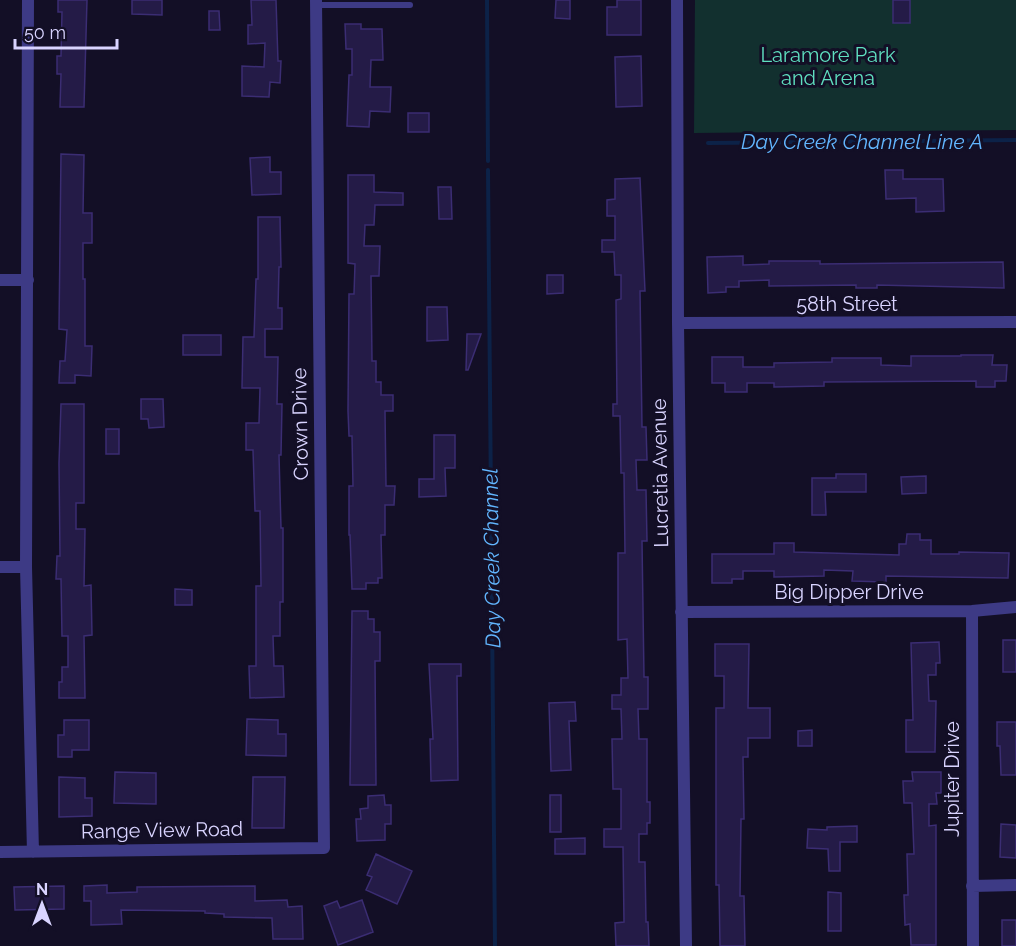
<svg xmlns="http://www.w3.org/2000/svg" width="1016" height="946" font-family="Raleway,sans-serif">
<style>
.green{fill:#12302f}
.lines{fill:none;stroke-linecap:round;stroke-linejoin:round}
.stream{stroke:#0c2248;stroke-width:4}
.building{fill:#241b47;stroke:#3b2d73;stroke-width:1.5}
.lane{stroke:#3d3a85;stroke-width:6}
.street{stroke:#3d3a85;stroke-width:12}
.labels{text-anchor:middle;stroke-width:6;stroke-linejoin:round;paint-order:stroke}
.park-label{font-size:20px;fill:#5fe0c0;stroke:#130f26}
.street-label{font-size:20px;fill:#d9d4ff;stroke:#130f26}
.water-label{font-size:21px;font-style:italic;fill:#62b6ff;stroke:#130f26}
</style>
<rect width="100%" height="100%" fill="#130f26"/>
<!-- green -->
<path class="green" d="M695 0H1016V130L694 133Z"/>
<g class="lines">
<!-- stream -->
<path class="stream" d="M487 0 488 161
M708 143 1016 140
M488 170 495 946"/>
</g>
<!-- building -->
<path class="building" d="M58 0H87L84 107H60L61 74H57V56H61L62 12H58Z
M132 0H162V15L132 14Z
M251 0H276L278 61H281L280 83 270 82 269 97 242 96V66L264 67 265 43 248 44V25H252Z
M556 0H570V19L555 18Z
M617 0H641V35H607V7H617Z
M893 0H910V23H893Z
M209 11H219L220 30H209Z
M345 24H361V29H382L383 60H371L370 87H391L390 112 370 111 369 127 347 126 349 75H352V49H346Z
M641 56 642 106 616 107 615 57Z
M408 113H429V132H408Z
M61 154 84 155 83 213H92V243H83V279H85V346H92L91 376 75 375V383H59L60 361H65L67 330 59 329Z
M270 157V172H281V194L252 195 250 158Z
M885 170H903V179H943L944 211 916 212V198L886 199Z
M348 175H374V192L403 193V205H375L374 225H365L364 246H380L379 276H371L372 361H376V382H381V395H393V411H385L386 486H395L394 505H385V535H381L382 578H378V583H366V589H352L350 535H349V486H353L352 436H349L348 411 349 294H354L355 264 348 263Z
M640 178 645 291H640L642 427H646L647 460H636L637 490H646L647 541H642L644 677H648V709H638L639 739H647V802H650V823H647V834H639V862H645L646 922H648L649 946H616L615 923 624 922 623 847H604V829H621V789H613L612 739H622L621 709H612V695H621V678H628L627 639 618 640V553H625L624 473H621L620 416H613V404H617L616 300 621 299V275H615L614 252H602V240H615V216H607V200L615 199V179Z
M438 187H451L452 219H439Z
M258 217H280L281 267H279L278 308H282V329H265V357H278L277 404H282L281 455H279L281 528H283V602H280V636H273L274 666H283L284 697 250 698 249 666H256V586H261L260 511H255L253 450H246V423H259L260 388H242L243 337H254L256 279H258Z
M743 256V265L769 264V261H820V264L1003 262 1004 288 877 285V288H856V285L769 286V280L739 281V287H726V292L708 293 707 257Z
M547 275H563V293L547 294Z
M427 307H447L448 340 427 341Z
M467 334H481L468 370H466Z
M183 335H221V355H183Z
M961 355H993L992 365H1007L1006 381H995V387H976V381L824 382V386L774 387V383H747V392H725V383H712V357H743V367H774V363L832 362V358H881V365L911 366V356H961Z
M141 399H163L164 427 149 428 148 419H141Z
M61 404H84V503H76V529H85L84 586 91 585 92 635 84 636 85 698H59V682H62V667H68V636H62L61 579H56L57 556H60L59 463Z
M106 429H119V454H106Z
M434 435H455V468H445L446 496 419 497V479H434Z
M836 474H866V492H825L826 515H812V478H836Z
M926 476V493L902 494 901 477Z
M907 534H920V540H931V554H959V552L1009 553 1008 578 886 576V582L852 581 853 571 824 570V576L774 577V571H743V579H732V583H712V554H774V543H794V552L899 555V544H906Z
M175 589 192 590V605H175Z
M352 611H368V619H374V632H380V661H375L376 785H350Z
M1003 640H1016V672H1003Z
M939 642 940 663H936V675H928L929 701H936L935 752H906V720H913L911 643Z
M715 644H749L748 708H770V738H748V757H743L744 819H741L740 896H744L745 946H720L719 885H716V708H724V676H715Z
M429 664H461V676H457L458 780 431 781 430 739H433Z
M575 702 576 721H569L571 770 551 771 549 703Z
M247 719 278 720V734H286V756L246 755Z
M64 720H89V750H72V757H58V735H64Z
M997 722H1016V775H1001L1000 746H997Z
M812 730V746H798V731Z
M115 772 156 773V804L114 803Z
M912 772H941V793H936L937 804H929V826L936 825V945H911L910 924 905 925 904 895H908L907 854H914L912 803H904L903 781H913Z
M59 777 85 778V798H92V816L59 817Z
M253 777H285L284 828H252Z
M384 795 385 805H391V824H385V840L357 841 356 819H361L360 809 368 808V796Z
M550 795H561V832H550Z
M1001 824 1016 825V858L1000 857Z
M857 826V842H840V871H829L828 849 807 848 808 829 827 830V827Z
M585 838V854H555V839Z
M376 854 412 871 397 904 366 890 372 877 367 875Z
M107 885V893L137 892V887L255 886V901L287 900 288 907 302 906 303 939H273L272 918 224 917V914L205 913V911L121 910 122 924 91 925V901H84V886Z
M64 886V909L15 910 14 887Z
M828 892 841 893V931H828Z
M362 900 373 932 338 945 324 906 337 901 340 908Z
M1002 920H1016V946H1002Z"/>
<g class="lines">
<!-- lane -->
<path class="lane" d="M316 5H410"/>
<!-- street -->
<path class="street" d="M28 0 26 567 33 852
M677 0 678 323 686 946
M0 280H28
M678 323 1016 322
M0 567H26
M972 611 973 946
M681 612 972 611 1016 607
M0 852 324 848 316 0
M972 886 1016 885"/>
</g>
<g class="labels">
<!-- park labels -->
<g class="park-label">
<text x="828" y="62">Laramore Park<tspan x="828" dy="23">and Arena</tspan></text>
</g>
<!-- street labels -->
<g class="street-label">
<text x="847" y="311">58th Street</text>
<text transform="translate(300 424) rotate(-91)" y="7">Crown Drive</text>
<text transform="translate(660 473) rotate(-91)" y="7">Lucretia Avenue</text>
<text x="849" y="599">Big Dipper Drive</text>
<text transform="translate(952 779) rotate(-90)" y="7">Jupiter Drive</text>
<text transform="translate(162 830) rotate(-1)" y="7">Range View Road</text>
</g>
<!-- water labels -->
<g class="water-label">
<text x="862" y="149">Day Creek Channel Line A</text>
<text transform="translate(492 558) rotate(-91)" y="7">Day Creek Channel</text>
</g>
</g>
<!-- north arrow -->
<g transform="translate(42 904)" stroke="#130f26" stroke-width="4.5" paint-order="stroke">
<path d="M0-4.5L10 22L0 15L-10 22Z" fill="#d9d4ff"/>
<text y="-9" font-size="16" font-weight="bold" text-anchor="middle" fill="#d9d4ff">N</text>
</g>
<!-- scale -->
<path d="M15 39v9h102v-9" fill="none" stroke="#d9d4ff" stroke-width="3"/>
<text x="24" y="39" font-size="18" fill="#d9d4ff" stroke="#130f26" stroke-width="4.5" paint-order="stroke">50 m</text>
</svg>
